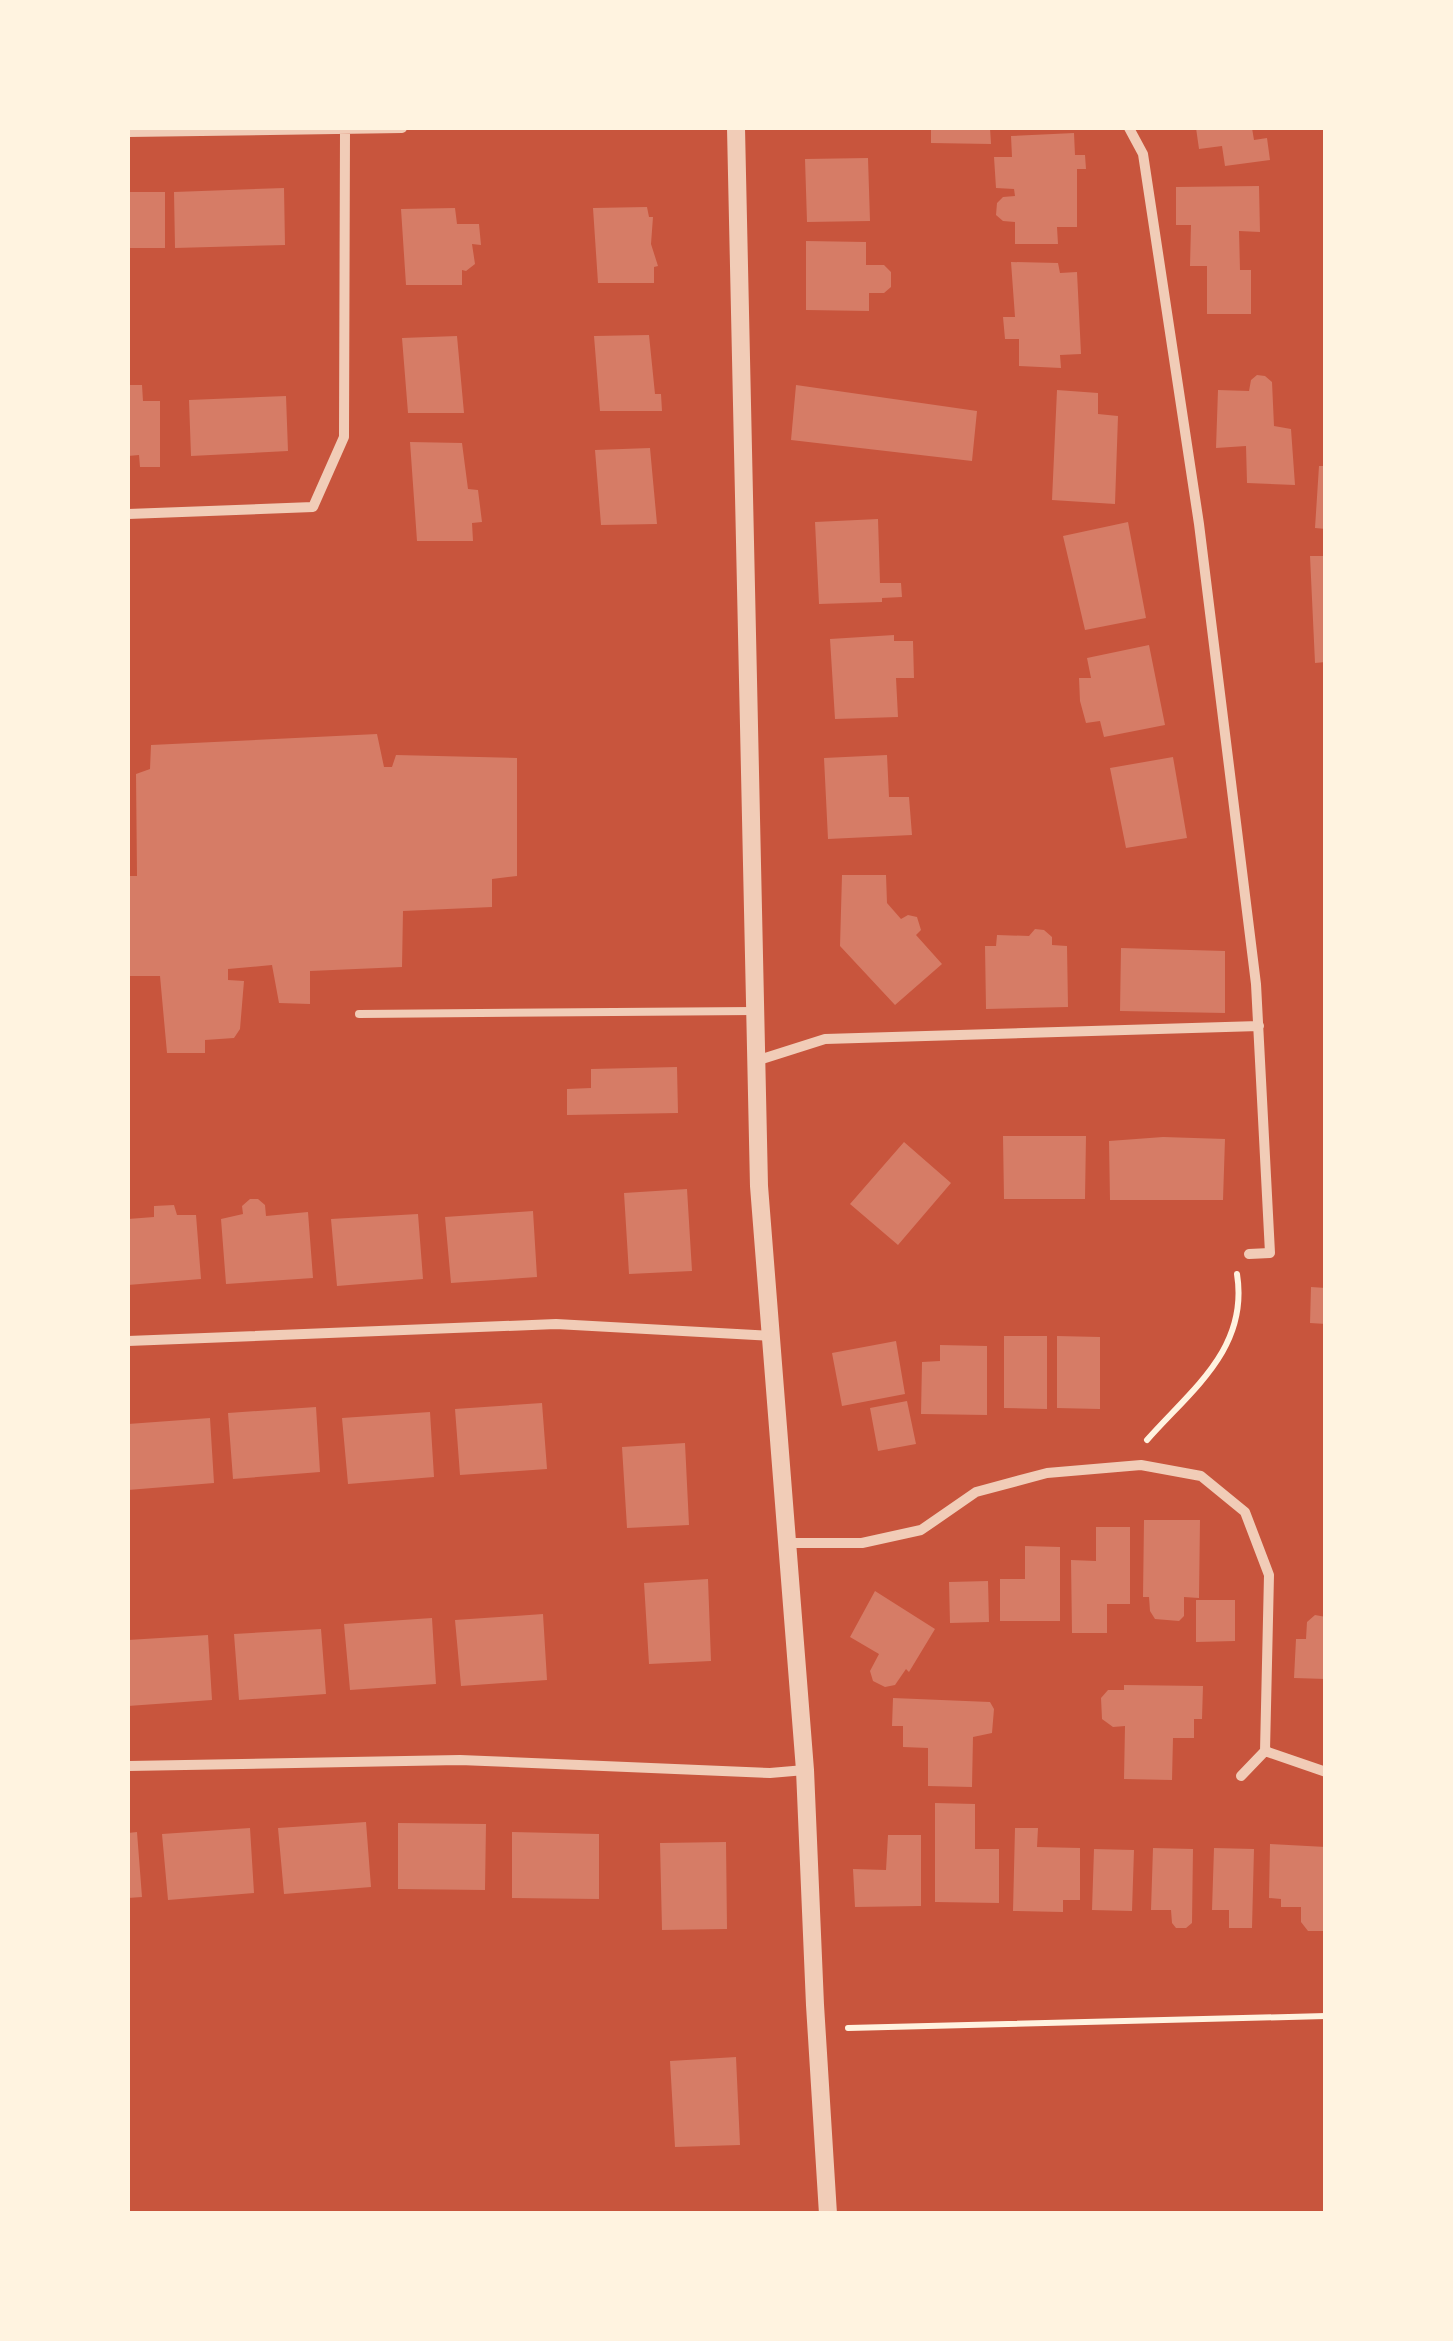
<svg xmlns="http://www.w3.org/2000/svg" width="1453" height="2341" font-family="'Varela Round',sans-serif">
<style>
.building{fill:#d67c66}
.lines{fill:none;stroke-linecap:round;stroke-linejoin:round}
.path{stroke:#fff3e0;stroke-width:6}
.service{stroke:#f1ccb7;stroke-width:8}
.minor{stroke:#f1ccb7;stroke-width:10}
.tertiary{stroke:#f1ccb7;stroke-width:18}
</style>
<rect width="100%" height="100%" fill="#c8553d"/>
<!-- building -->
<path class="building" d="M931 128H990L991 144 931 143Z
M1196 128H1252L1254 140 1267 138 1270 160 1225 166 1222 146 1199 149Z
M1074 133 1075 155H1085L1086 169H1077V227H1057L1058 244H1015V222L1003 221 996 215 997 203 1003 197 1015 196 1014 189 996 188 994 157H1012L1011 136Z
M868 158 870 221 807 222 805 159Z
M1259 186 1260 232 1239 231 1240 270H1251V314H1207V266H1190L1191 225H1176V187Z
M284 188 285 245 175 248 174 192Z
M128 192H165V248H128Z
M647 207 649 217H653L651 244 658 266 654 267V283H598L593 208Z
M455 208 457 224H479L481 245 472 244 475 264 466 271 462 270V285H406L401 209Z
M806 241 866 242V265H884L891 272V287L884 293H869V311L806 310Z
M1011 262 1058 263 1060 273 1077 272 1081 354 1060 355 1061 368 1019 366V339H1005L1003 317H1015Z
M649 335 655 394H661L662 411H600L594 336Z
M457 336 464 413H408L402 338Z
M1257 375 1265 376 1272 382 1274 426 1291 429 1295 485 1247 483 1246 446 1216 448 1218 390 1249 391 1251 380Z
M128 385H142L143 401H160V467H140L139 455 128 456Z
M796 385 977 411 972 461 791 440Z
M1057 390 1098 393V414L1118 416 1115 504 1052 500Z
M286 396 288 451 191 456 189 400Z
M410 442 462 443 468 489 478 490 482 522 472 523 473 541H417Z
M650 448 657 524 601 525 595 450Z
M1319 466H1326V529L1315 528Z
M878 519 880 583H901L902 597 882 598V602L819 604 815 522Z
M1128 522 1146 618 1085 630 1063 536Z
M1310 556H1326V662L1315 663Z
M894 635V641H913L914 678H896L898 717 835 719 830 639Z
M1149 645 1165 725 1104 737 1100 721 1086 723 1080 701 1079 678H1091L1087 658Z
M377 734 384 767H392L396 755 517 758V876L492 879V907L403 911 402 967 310 971V1004L279 1003 272 965 228 969V980L244 981 240 1029 234 1038 205 1040V1053H167L160 976H128V876H137L136 774 150 769 151 745Z
M887 755 889 797H909L912 835 828 839 824 758Z
M1173 757 1187 838 1126 848 1110 768Z
M842 875H886L887 903 901 919 908 915 917 917 921 930 916 935 942 964 895 1005 840 946Z
M1035 929 1044 930 1052 937V945L1067 946 1068 1007 986 1009 985 946H996L997 935 1029 936Z
M1121 948 1225 951V1013L1120 1011Z
M677 1067 678 1113 567 1115V1089L591 1088V1069Z
M1003 1136H1086L1085 1199H1004Z
M1163 1137 1225 1139 1223 1200H1110L1109 1141Z
M904 1142 951 1183 898 1245 850 1204Z
M687 1189 692 1271 629 1274 624 1193Z
M250 1199H258L265 1205 266 1216 308 1212 313 1278 226 1284 221 1219 243 1214 242 1206Z
M174 1205 177 1215H196L201 1279 128 1285V1219L154 1217V1206Z
M533 1211 537 1277 451 1283 445 1217Z
M418 1214 423 1279 337 1286 331 1219Z
M1311 1287 1326 1288V1324L1310 1323Z
M1004 1336H1047V1409L1004 1408Z
M1057 1336 1100 1337V1409L1057 1408Z
M896 1341 905 1394 842 1406 832 1353Z
M940 1345 987 1346V1415L921 1414 922 1362 940 1361Z
M907 1401 916 1444 878 1451 870 1408Z
M542 1403 547 1469 460 1475 455 1409Z
M316 1407 320 1472 233 1479 228 1413Z
M430 1412 434 1477 348 1484 342 1418Z
M210 1418 214 1483 128 1490V1424Z
M685 1443 689 1525 627 1528 622 1447Z
M1144 1520H1200L1199 1598 1184 1597V1616L1179 1621 1155 1619 1150 1611 1149 1597H1143Z
M1096 1527H1130V1604H1107V1633H1072L1071 1560 1096 1561Z
M1025 1546 1060 1547V1621H1000V1579H1025Z
M708 1579 711 1661 649 1664 644 1583Z
M988 1581 989 1622 950 1623 949 1582Z
M875 1591 935 1629 909 1672 906 1669 895 1685 885 1687 873 1681 870 1671 879 1654 850 1637Z
M1196 1600H1235V1641L1196 1642Z
M543 1614 547 1680 461 1686 455 1620Z
M1315 1615 1326 1617V1679L1294 1678 1296 1639H1306L1307 1622Z
M432 1618 436 1684 350 1690 344 1624Z
M321 1629 326 1694 239 1700 234 1634Z
M208 1635 212 1700 128 1706V1640Z
M1124 1685 1203 1686 1202 1719H1194V1738H1173L1172 1780 1124 1779 1125 1726 1113 1727 1102 1719 1101 1698 1108 1690H1124Z
M893 1698 990 1702 994 1709 992 1733 973 1737 972 1787 928 1786V1748L903 1747V1726H892Z
M935 1803 975 1804V1849H999V1903L935 1902Z
M366 1822 371 1887 284 1894 278 1828Z
M398 1823 486 1824 485 1890 398 1889Z
M250 1828 254 1893 168 1900 162 1834Z
M1015 1828H1038L1037 1847 1080 1848V1900H1063V1912L1013 1911Z
M137 1832 142 1897 128 1898V1833Z
M512 1832 599 1834V1899L512 1898Z
M888 1835H921V1906L855 1907 853 1869 886 1870Z
M726 1842 727 1929 662 1930 660 1843Z
M1270 1844 1326 1847 1323 1931H1308L1301 1922V1907H1281V1899L1269 1898Z
M1153 1848 1193 1849 1192 1923 1186 1928H1176L1172 1923 1171 1910H1151Z
M1214 1848 1254 1849 1252 1928H1229V1910H1212Z
M1094 1849 1134 1850 1132 1911 1092 1910Z
M736 2057 740 2145 675 2147 670 2061Z"/>
<g class="lines">
<!-- path -->
<path class="path" d="M1147 1440C1191 1390 1249 1349 1237 1274
M848 2028 1326 2016"/>
<!-- service -->
<path class="service" d="M359 1014 755 1011"/>
<!-- minor -->
<path class="minor" d="M1129 128 1143 154 1199 524 1256 984 1270 1253 1249 1254
M128 132 402 128
M128 514 313 507 344 437 345 131
M756 1061 825 1039 1259 1026
M128 1341 556 1324 773 1336
M787 1543H862L921 1530 976 1492 1047 1473 1141 1465 1201 1476 1245 1512 1269 1575 1265 1751 1326 1772
M128 1766 460 1760 770 1773 805 1770
M1241 1776 1265 1751"/>
<!-- tertiary -->
<path class="tertiary" d="M736 128 759 1186 805 1770 815 2005 828 2214"/>
</g>
<!-- border -->
<rect width="1453" height="2341" fill="none" stroke="#fff3e0" stroke-width="260"/>
</svg>
